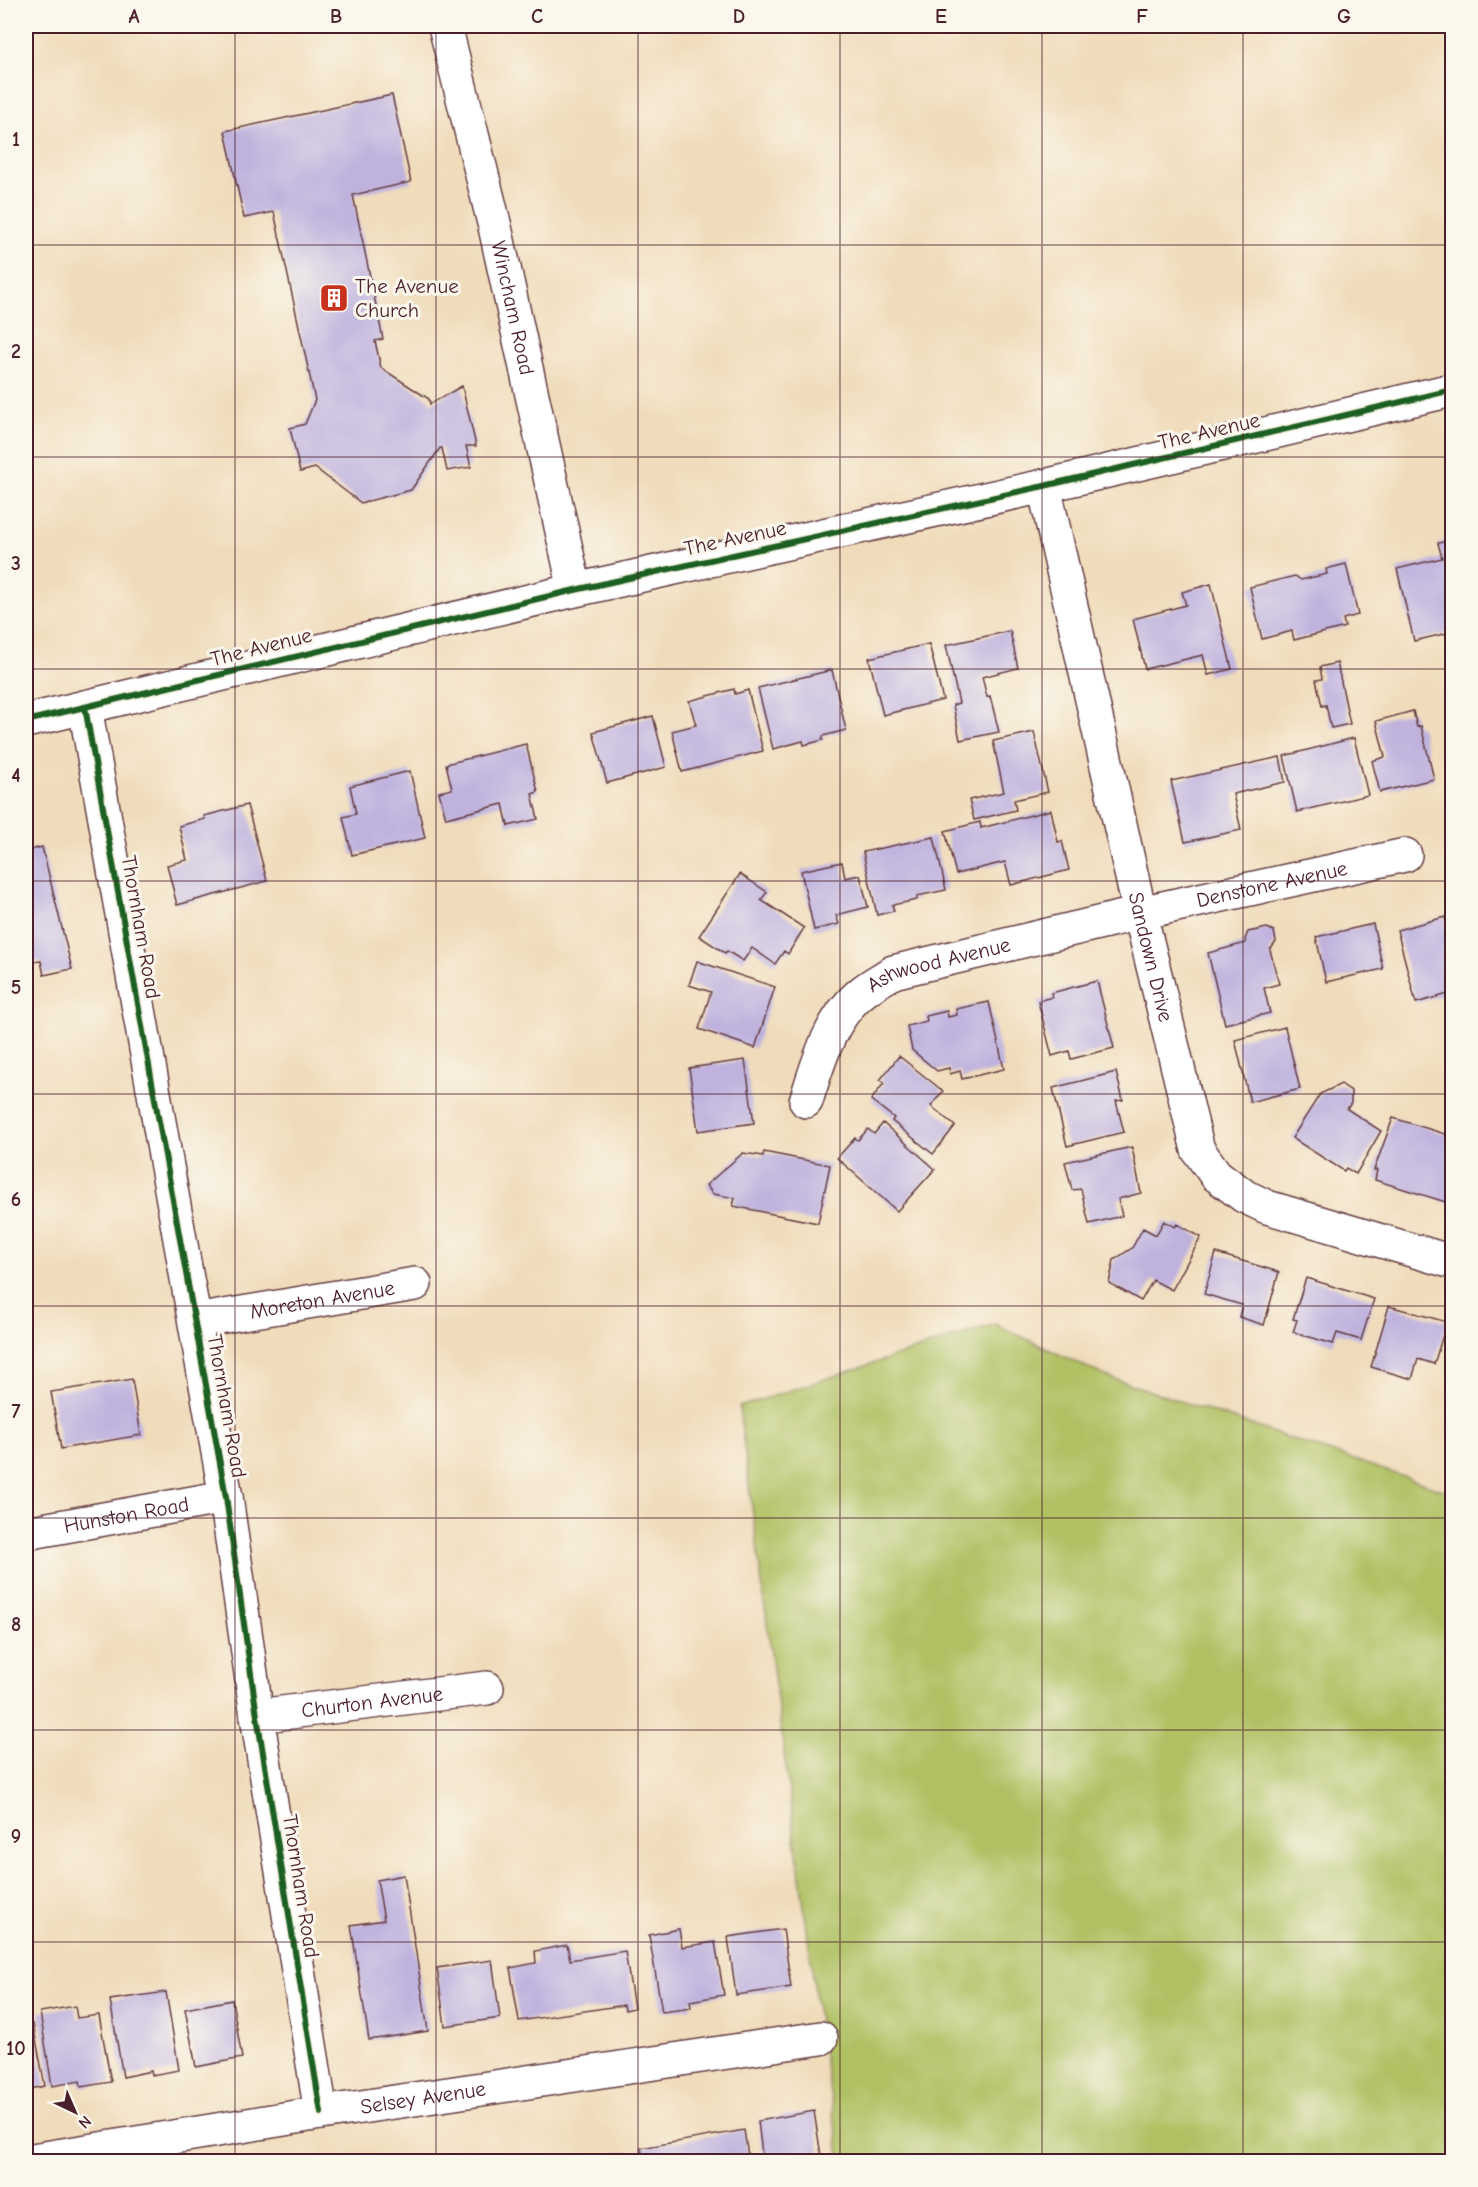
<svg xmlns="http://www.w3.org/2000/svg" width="1478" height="2187" font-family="'Comic Neue',sans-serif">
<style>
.green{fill:#b0c164;stroke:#7d7048;stroke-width:1.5}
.building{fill:#bfb3de}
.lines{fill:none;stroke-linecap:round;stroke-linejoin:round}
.street-casing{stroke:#633b41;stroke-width:36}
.street{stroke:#fff;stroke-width:33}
.cycleway-casing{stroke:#fbf7ec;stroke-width:10}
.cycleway{stroke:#1b5e20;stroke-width:6}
.grid{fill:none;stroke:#4a1f2b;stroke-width:1.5;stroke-opacity:0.55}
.labels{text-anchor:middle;stroke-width:6;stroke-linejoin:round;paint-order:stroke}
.poi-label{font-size:21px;fill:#4a1f2b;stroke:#fbf7ec;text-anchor:start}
.street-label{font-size:21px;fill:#4a1f2b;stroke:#fbf7ec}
.neatline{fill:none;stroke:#4a1f2b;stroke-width:2}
.grid-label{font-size:20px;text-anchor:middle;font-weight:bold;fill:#4a1f2b}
</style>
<rect width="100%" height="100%" fill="#fbf7ec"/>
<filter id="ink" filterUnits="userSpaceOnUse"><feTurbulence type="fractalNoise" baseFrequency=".0167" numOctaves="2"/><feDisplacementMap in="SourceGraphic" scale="12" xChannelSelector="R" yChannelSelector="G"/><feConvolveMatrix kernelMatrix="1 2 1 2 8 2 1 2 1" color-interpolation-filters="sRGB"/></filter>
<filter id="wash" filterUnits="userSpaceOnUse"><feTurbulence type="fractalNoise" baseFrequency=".008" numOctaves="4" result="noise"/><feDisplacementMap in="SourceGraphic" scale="24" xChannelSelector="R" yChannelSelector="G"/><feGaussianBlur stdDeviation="1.35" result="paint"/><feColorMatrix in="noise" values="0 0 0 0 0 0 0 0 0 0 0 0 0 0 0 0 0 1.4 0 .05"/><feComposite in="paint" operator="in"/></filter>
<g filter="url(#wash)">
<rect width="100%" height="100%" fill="#f0dcbb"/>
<!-- green -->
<path class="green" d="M995 1324 1103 1375 1452 1493V2161H841L821 2038 739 1407Z"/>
<g id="blocks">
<!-- building -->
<path class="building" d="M392 95 411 182 353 195 383 339 375 341 381 368 429 399 430 404 462 386 476 446H466L471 467 447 471 442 448H440L411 490 361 503 315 468 300 472 290 428 305 424 315 400 274 212 244 218 225 131Z
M1452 540V632L1414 641 1397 569 1442 558 1438 543Z
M1346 564 1358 615 1343 619 1345 627 1294 640 1292 631 1262 639 1250 587 1295 576 1301 580 1327 574 1326 569Z
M1211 584 1232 669 1208 675 1203 655 1145 669 1133 619 1186 605 1182 592Z
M1010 631 1018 668 982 677 987 697 990 696 999 732 960 740 953 705 959 703 946 645Z
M929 644 943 700 883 715 869 658Z
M1337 663 1350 724 1331 728 1326 705 1322 706 1316 680 1322 679 1320 667Z
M832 670 846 730 823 736V740L804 745 803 741 773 749 758 688Z
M734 689 735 694 748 690 763 751 682 772 672 731 696 725 689 701Z
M1413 711 1417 727 1421 726 1434 779 1380 792 1372 761 1385 757 1376 721Z
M653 716 666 767 607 783 593 732Z
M1034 732 1048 792 1014 800 1016 810 974 820 969 800 1004 792 993 741Z
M1354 738 1368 795 1297 812 1284 756Z
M526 744 538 792 532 794 538 819 508 826 503 804 446 818 439 792 452 789 446 764Z
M1280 757 1285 782 1233 794 1241 830 1185 842 1171 781Z
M410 771 425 838 352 855 343 817 356 814 350 786Z
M247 805 267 881 177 905 167 865 187 860 179 826 205 819 204 816Z
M1051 810 1058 842 1062 841 1069 870 1011 885 1005 862 956 874 945 831 980 822 981 828Z
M934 837 946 890 917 896V900L892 905 894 911 877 915 863 852Z
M42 847 72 969 44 975 41 961 32 962 26 936V851Z
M842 862 845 878 860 875 868 907 836 915 839 924 814 930 801 871Z
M740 874 767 892 761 900 804 928 788 954 784 951 775 964 752 948 743 961 727 951 725 953 699 936Z
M1445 917 1452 946V993L1416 1003 1397 930Z
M1373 924 1383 969 1326 982 1316 937Z
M1267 928 1274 931 1276 942 1270 950 1279 984 1264 988 1270 1013 1225 1024 1208 953 1246 943 1245 939 1248 932Z
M697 961 775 987 755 1048 699 1029 711 992 689 985Z
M1097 981 1114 1048 1071 1059 1069 1051 1052 1056 1038 1001 1052 997 1051 993Z
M989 1002 1004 1069 962 1079 960 1071 950 1074 949 1068 937 1071 912 1050 907 1026 927 1021 926 1016 947 1011 948 1017 957 1015 956 1009Z
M1285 1027 1300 1089 1250 1102 1235 1040Z
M899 1056 943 1091 931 1106 955 1126 933 1154 892 1121 894 1118 871 1100 884 1083 880 1080Z
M745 1060 754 1123 698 1131 689 1068Z
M1116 1072 1123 1100 1116 1101 1124 1132 1067 1146 1053 1088Z
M1341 1084 1351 1091V1103L1347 1109 1381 1131 1356 1174 1346 1168 1344 1171 1292 1138 1320 1094Z
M1393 1118 1452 1136V1204L1375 1180 1377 1170H1374Z
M883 1123 935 1169 897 1211 837 1158 855 1138 858 1140 868 1129 874 1134Z
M1132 1147 1141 1193 1118 1199 1122 1216 1089 1224 1081 1189 1072 1190 1065 1162Z
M764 1152 830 1165 818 1223 733 1206 735 1198 713 1194 706 1185 743 1153 763 1156Z
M1164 1221 1175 1227 1177 1224 1201 1237 1172 1290 1153 1280 1141 1301 1109 1283 1114 1260 1132 1248 1143 1228 1156 1235Z
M1216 1253 1279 1272 1264 1325 1239 1317 1242 1305 1204 1294Z
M1306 1278 1374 1299 1361 1340 1337 1333 1333 1344 1293 1332 1297 1320 1293 1319Z
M1389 1306 1447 1322 1434 1364 1418 1359 1412 1379 1371 1367Z
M132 1379 141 1435 61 1449 51 1392Z
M404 1875 428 2031 369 2040 351 1925 384 1920 377 1880Z
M679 1929 682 1947 715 1942 724 1995 690 2001 691 2008 662 2012 649 1935Z
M783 1929 791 1987 736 1995 728 1937Z
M567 1945 570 1960 625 1951 634 2008 625 2010 624 2005 519 2021 510 1968 536 1963 535 1951Z
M492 1960 500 2018 445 2026 437 1968Z
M166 1992 179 2070 152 2075 151 2071 123 2077 110 2000Z
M232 2000 242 2058 196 2067 185 2009Z
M75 2006 77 2018 99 2015 111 2082 81 2087 80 2081 52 2086 40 2012Z
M33 2024 45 2086 26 2090V2025Z
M814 2111 822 2162H763L758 2121Z
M744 2130 749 2162H644L641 2148Z
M624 2152 626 2162H578V2160Z"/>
</g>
</g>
<g filter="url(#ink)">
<use href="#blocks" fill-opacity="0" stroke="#633b41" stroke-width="1.5"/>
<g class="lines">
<!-- street casing -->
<g class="street-casing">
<g id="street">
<path id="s1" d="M445 26 495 227 575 590"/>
<path id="s2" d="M1044 486 1140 913 1198 1150 1216 1175 1244 1196 1267 1207 1452 1262"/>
<path d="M85 707 226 1497 257 1716 321 2113"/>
<path d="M26 721 575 590 1044 486 1452 390"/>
<path id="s3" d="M806 1101C818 1063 831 1015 865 990 874 983 884 978 893 972L1140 913 1405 855"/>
<path id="s4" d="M195 1321 415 1284"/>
<path id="s5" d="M26 1533 226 1497"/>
<path id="s6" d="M257 1716 487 1688"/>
<path id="s7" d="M26 2161 321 2113 821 2038"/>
</g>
</g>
<!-- street -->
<use href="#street" class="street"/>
<!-- cycleway casing -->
<g class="cycleway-casing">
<path id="cycleway" d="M85 707 226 1497 257 1716 321 2113
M26 721 575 590 1044 486 1452 390"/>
</g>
<!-- cycleway -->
<use href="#cycleway" class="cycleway"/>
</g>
</g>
<!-- grid -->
<path class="grid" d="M235 26V2162M436 26V2162M638 26V2162M840 26V2162M1042 26V2162M1243 26V2162M26 245H1452M26 457H1452M26 669H1452M26 881H1452M26 1094H1452M26 1306H1452M26 1518H1452M26 1730H1452M26 1942H1452"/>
<!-- icons -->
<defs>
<g id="building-square" transform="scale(1.5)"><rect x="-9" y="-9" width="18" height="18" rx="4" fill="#c8321e" stroke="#fbf7ec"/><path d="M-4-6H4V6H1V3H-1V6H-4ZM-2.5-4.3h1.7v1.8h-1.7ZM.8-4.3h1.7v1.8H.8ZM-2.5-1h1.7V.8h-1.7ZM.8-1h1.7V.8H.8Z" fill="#fff"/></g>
</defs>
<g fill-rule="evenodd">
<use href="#building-square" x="334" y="298"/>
</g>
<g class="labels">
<!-- poi labels -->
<g class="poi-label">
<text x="355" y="293">The Avenue<tspan x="355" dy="24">Church</tspan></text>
</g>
<!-- street labels -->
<g class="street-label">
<text dy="7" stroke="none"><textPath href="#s1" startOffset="290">Wincham Road</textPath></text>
<text transform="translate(1209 431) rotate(-13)" y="7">The Avenue</text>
<text transform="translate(735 538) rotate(-12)" y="7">The Avenue</text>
<text transform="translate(261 647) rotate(-14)" y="7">The Avenue</text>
<text dy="7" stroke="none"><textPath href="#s3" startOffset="550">Denstone Avenue</textPath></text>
<text transform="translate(141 927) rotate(80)" y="7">Thornham Road</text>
<text dy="7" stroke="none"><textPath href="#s2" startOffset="483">Sandown Drive</textPath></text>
<text dy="7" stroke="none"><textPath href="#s3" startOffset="207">Ashwood Avenue</textPath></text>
<text dy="7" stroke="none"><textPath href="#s4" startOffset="129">Moreton Avenue</textPath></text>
<text transform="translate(227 1406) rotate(80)" y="7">Thornham Road</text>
<text dy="7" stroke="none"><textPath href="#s5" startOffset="102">Hunston Road</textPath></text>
<text dy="7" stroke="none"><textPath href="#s6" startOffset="116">Churton Avenue</textPath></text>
<text transform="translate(301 1886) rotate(81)" y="7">Thornham Road</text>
<text dy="7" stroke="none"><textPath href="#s7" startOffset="402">Selsey Avenue</textPath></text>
</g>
</g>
<!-- margin -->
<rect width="1478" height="2187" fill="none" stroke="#fbf7ec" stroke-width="66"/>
<!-- north arrow -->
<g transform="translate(75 2112) rotate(136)" stroke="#fbf7ec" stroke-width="4.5" paint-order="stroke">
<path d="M0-4.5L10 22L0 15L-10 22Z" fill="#4a1f2b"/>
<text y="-9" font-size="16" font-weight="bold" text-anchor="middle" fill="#4a1f2b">N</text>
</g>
<rect x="33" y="33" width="1412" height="2121" class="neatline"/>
<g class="grid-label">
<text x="134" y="23">A</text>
<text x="336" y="23">B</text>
<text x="537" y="23">C</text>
<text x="739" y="23">D</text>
<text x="941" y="23">E</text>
<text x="1142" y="23">F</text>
<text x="1344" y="23">G</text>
<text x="16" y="146">1</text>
<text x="16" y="358">2</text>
<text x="16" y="570">3</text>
<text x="16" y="782">4</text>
<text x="16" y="994">5</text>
<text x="16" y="1206">6</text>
<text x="16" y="1418">7</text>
<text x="16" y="1631">8</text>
<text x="16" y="1843">9</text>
<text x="16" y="2055">10</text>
</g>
</svg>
